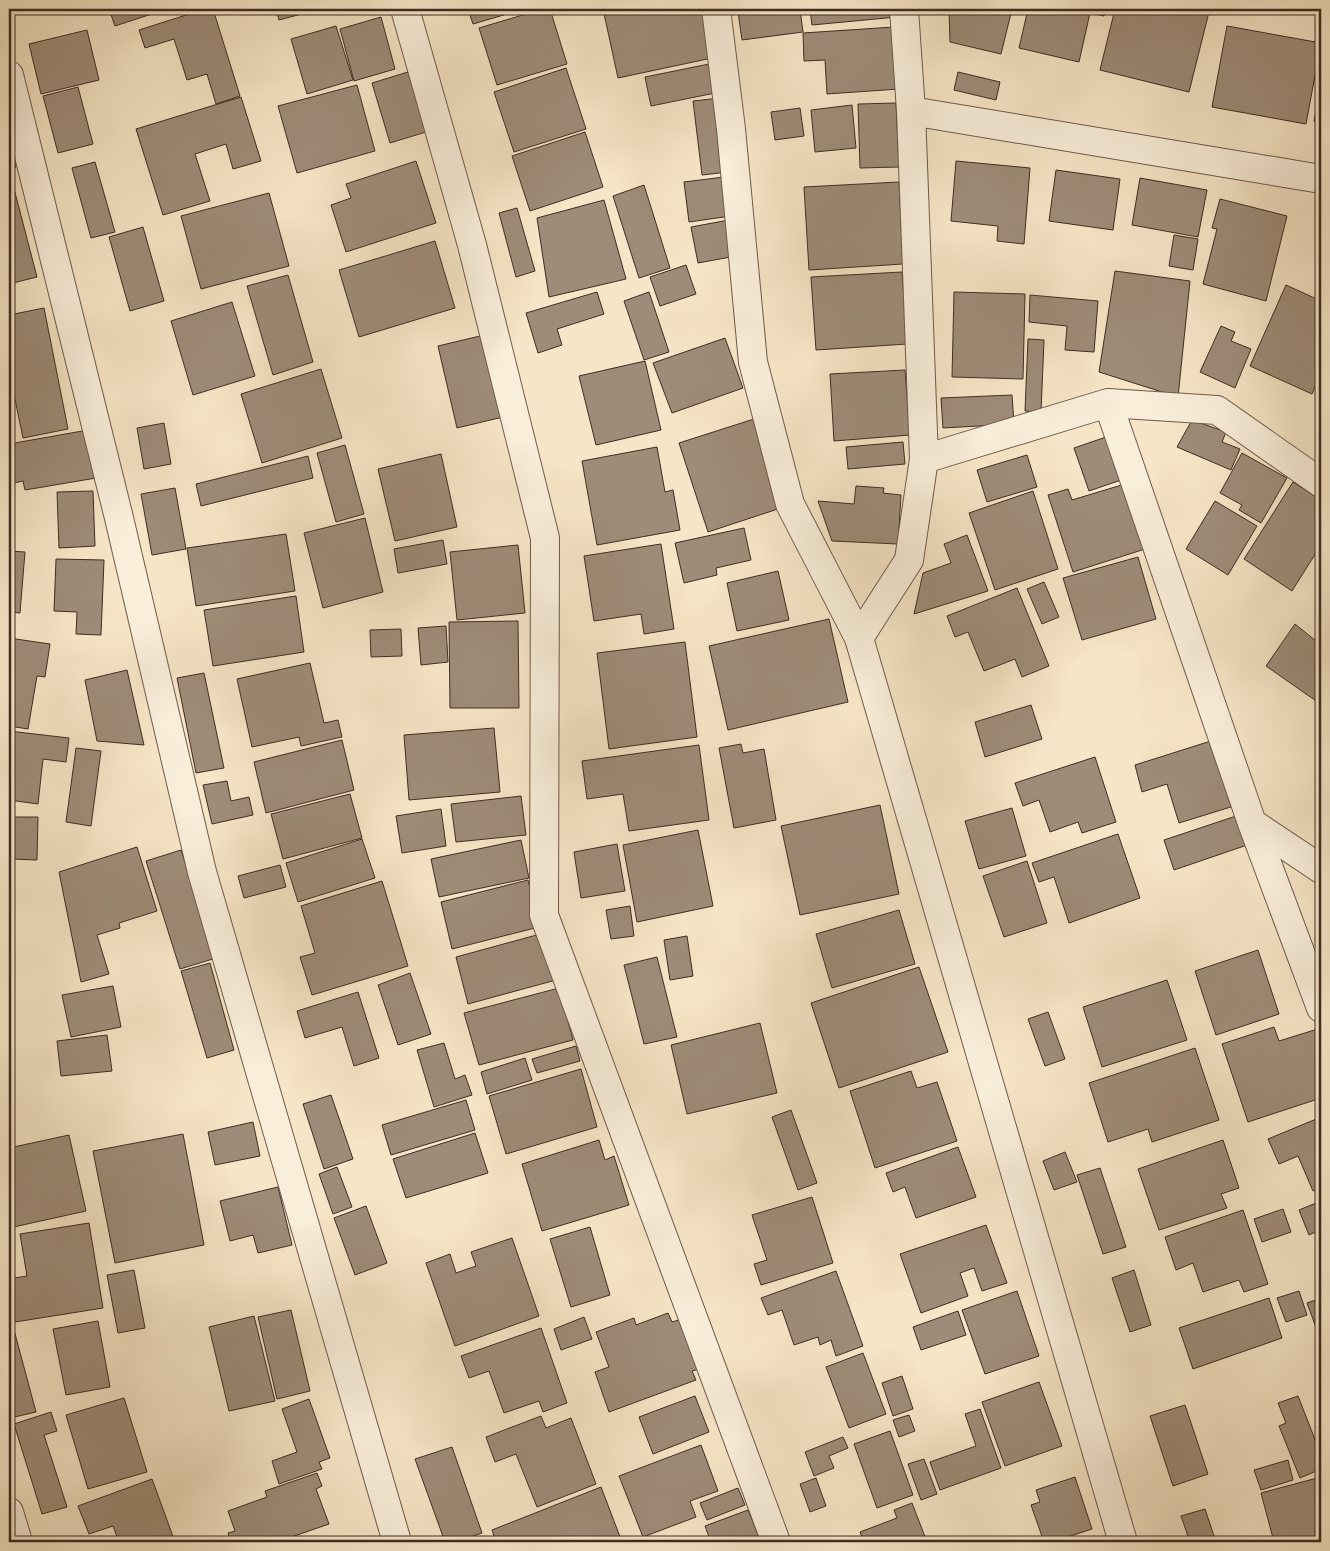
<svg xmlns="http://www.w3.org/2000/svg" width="1330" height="1551" font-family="'IM FELL English',serif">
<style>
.building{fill:#9e8c78;stroke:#3f2c24}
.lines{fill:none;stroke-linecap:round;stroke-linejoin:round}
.street-casing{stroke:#6d5a4c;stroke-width:30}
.street{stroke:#f9eeda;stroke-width:28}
</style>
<rect width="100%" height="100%" fill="#f6e5c6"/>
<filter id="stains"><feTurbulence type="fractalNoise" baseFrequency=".004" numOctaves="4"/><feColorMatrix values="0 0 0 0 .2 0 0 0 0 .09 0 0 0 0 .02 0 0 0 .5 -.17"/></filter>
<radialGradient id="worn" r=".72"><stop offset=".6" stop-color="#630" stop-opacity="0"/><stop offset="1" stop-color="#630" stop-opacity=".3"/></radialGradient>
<!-- building -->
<path class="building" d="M109 9H167L115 26Z
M205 9H213L240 96 216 104 207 74 187 80 174 39 145 48 139 30Z
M276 9H320L279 20Z
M468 9H524L473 24Z
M543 9H550L567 64 497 85 479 28Z
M603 9H701L712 58 618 78Z
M766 9H800L803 32 742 40 738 12Z
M810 9H897V17L812 25Z
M949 9H1012L1001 54 950 42Z
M1028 9H1106L1104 16 1090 13 1079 62 1019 48Z
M1115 9H1198L1209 12 1189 92 1100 70Z
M381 17 395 69 354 81 340 29Z
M336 26 353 80 307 94 291 39Z
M1227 26 1321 43 1306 124 1212 107Z
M894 27 899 89 827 94 825 60 804 61 803 33Z
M87 30 99 80 41 94 29 44Z
M714 63 720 92 651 106 645 77Z
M566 68 586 129 514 152 494 92Z
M408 72 426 132 390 143 372 83Z
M958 72 1000 82 996 100 954 90Z
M357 85 375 151 297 173 278 106Z
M1321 85V123L1314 121Z
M78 87 93 144 58 153 43 96Z
M241 97 261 161 233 169 226 144 195 154 210 201 163 215 136 129Z
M720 98 728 172 702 175 693 101Z
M896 103 899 167 860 168 858 104Z
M852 105 856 148 815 152 811 110Z
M800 108 804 136 775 140 771 112Z
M585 132 603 187 530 211 512 156Z
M9 144 16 167 9 169Z
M416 161 436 223 346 252 331 205 351 198 346 184Z
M956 161 1030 168 1024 244 997 241 998 226 951 221Z
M95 162 115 232 91 238 72 168Z
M1056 170 1120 179 1113 230 1049 221Z
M724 177 731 216 689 222 684 182Z
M1140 178 1207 190 1198 237 1132 225Z
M9 181H12L37 277 9 284Z
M899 182 903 264 809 270 804 187Z
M644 185 670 268 639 278 613 196Z
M269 193 289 266 201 289 181 216Z
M1220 199 1287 216 1266 301 1203 284 1217 229 1212 228Z
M604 200 626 279 549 297 537 218Z
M517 208 535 271 516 277 499 213Z
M729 220 736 256 698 263 691 227Z
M143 227 164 301 130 311 109 237Z
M1174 235 1198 239 1193 270 1169 266Z
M435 241 455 308 359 337 339 270Z
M686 265 696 294 660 306 650 277Z
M1115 271 1190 281 1178 397 1099 372Z
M902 272 907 344 816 350 811 277Z
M288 275 313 362 273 375 247 286Z
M1286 285 1321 301V372L1312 394 1250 366Z
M597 292 604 314 557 329 562 345 538 353 526 313Z
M649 292 669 352 644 360 624 301Z
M954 292 1025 294 1023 379 952 377Z
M1030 295 1098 301 1094 352 1065 350 1067 326 1029 322Z
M232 302 255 376 193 395 171 321Z
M44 308 68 429 23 438 9 370V315Z
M1221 326 1235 332 1231 341 1251 349 1235 388 1200 372Z
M484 335 503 417 457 428 438 346Z
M725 338 743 388 672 413 653 363Z
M1028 339 1044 340 1041 412 1025 411Z
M645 361 661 430 596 445 579 376Z
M321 369 342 438 262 463 241 394Z
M905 370 910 435 834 441 830 374Z
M1012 395 1014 424 943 428 941 398Z
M754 419 784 507 708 532 679 443Z
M1192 420 1226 432 1222 442 1240 449 1231 470 1177 447Z
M164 423 171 464 144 469 137 428Z
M88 430 96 478 25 490 23 481 9 484V444Z
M1109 436 1124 479 1089 491 1074 448Z
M903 442 905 464 848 469 846 447Z
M345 445 364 514 336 522 317 453Z
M657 447 665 492 673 490 680 530 597 545 582 461Z
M1242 453 1287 478 1261 523 1239 510 1242 505 1220 493Z
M441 454 457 527 395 541 378 469Z
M1027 455 1037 487 987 502 977 470Z
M308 456 313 478 201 506 196 484Z
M1293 482 1321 500V545L1292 591 1244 559Z
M1125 484 1145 549 1073 572 1048 495 1068 489 1072 500Z
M856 486 884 488 883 493 901 495 898 544 832 541 818 501 854 504Z
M175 488 186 549 152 555 141 494Z
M93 491 95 546 59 548 57 492Z
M1033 491 1058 569 995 590 969 513Z
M9 493H12L14 548 9 547Z
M1215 501 1257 526 1228 575 1186 549Z
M365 518 383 592 323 608 304 533Z
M744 528 751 560 716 568 717 575 684 583 675 543Z
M286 534 295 591 196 606 187 548Z
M967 535 988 591 914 614 923 573 951 563 944 544Z
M443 540 447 564 398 573 394 549Z
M661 544 674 629 644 634 641 614 594 621 584 556Z
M518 545 525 613 457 620 450 552Z
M9 551 25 552 20 613 9 612Z
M1138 557 1156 619 1082 640 1063 578Z
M56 559 104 560 101 635 76 634 77 612 54 611Z
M778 571 789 620 737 631 727 583Z
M1044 582 1059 617 1042 624 1027 589Z
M1017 588 1049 666 1022 677 1015 659 984 671 968 632 955 637 947 616Z
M296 596 304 652 213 666 204 610Z
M829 619 848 702 728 730 709 646Z
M518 621 519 708H450L449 622Z
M1295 624 1321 645V700L1319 703 1266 666Z
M446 626 448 662 421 665 418 628Z
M401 629 402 656 371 657 370 630Z
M9 638 50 644 45 677 37 676 28 729 9 726Z
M685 642 697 737 609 749 597 653Z
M310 663 324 723 338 720 342 737 301 746 299 737 252 747 237 679Z
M127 670 144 745 97 741 85 680Z
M204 673 224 768 196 773 177 678Z
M1031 705 1042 739 985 757 975 722Z
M494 728 500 792 409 800 404 735Z
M9 731 69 738 66 762 43 759 38 804 9 800Z
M342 740 354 790 266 813 254 762Z
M1214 740 1234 806 1179 823 1167 784 1142 792 1135 765Z
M741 744 743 753 764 749 776 820 734 828 719 748Z
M699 745 709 820 629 831 623 794 587 799 582 761Z
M76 748 101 751 91 826 66 822Z
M1095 757 1116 822 1082 833 1078 822 1050 832 1039 800 1023 806 1015 783Z
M227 781 231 801 249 797 253 815 212 824 203 785Z
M350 794 362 838 283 859 271 814Z
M521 796 526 835 456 842 451 804Z
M880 805 899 894 800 915 781 826Z
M1012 808 1026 856 979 869 965 821Z
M441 809 446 846 402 853 396 816Z
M1239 815 1250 844 1174 870 1164 840Z
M11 817H38L37 860 10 859Z
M698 830 713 906 637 922 623 845Z
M1118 834 1140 898 1069 923 1054 877 1039 882 1032 863Z
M362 839 375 878 298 902 286 863Z
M521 840 529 878 439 897 431 859Z
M617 844 625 891 581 898 574 852Z
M137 847 157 911 119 923 120 928 97 935 109 974 81 982 59 872Z
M181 850 216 958 180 969 146 861Z
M1027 861 1047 923 1004 937 983 876Z
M280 865 286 887 244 898 238 876Z
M528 880 539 927 452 949 441 902Z
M382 881 408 966 312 995 300 957 315 953 301 906Z
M630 906 634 936 611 939 606 910Z
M899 910 915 964 832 988 816 934Z
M544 933 556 980 468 1004 456 957Z
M687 936 693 976 670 980 664 940Z
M1258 950 1279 1014 1216 1035 1195 971Z
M657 957 677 1037 644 1044 624 965Z
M210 963 234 1050 207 1058 181 971Z
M919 967 948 1052 839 1088 811 1003Z
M410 973 431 1034 398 1045 378 985Z
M1167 980 1187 1040 1102 1067 1083 1007Z
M113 986 121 1027 71 1037 62 995Z
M559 988 573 1040 479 1065 464 1013Z
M358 992 379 1058 354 1066 342 1027 305 1038 297 1011Z
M1048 1012 1065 1059 1045 1066 1028 1019Z
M760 1023 777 1093 687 1114 671 1045Z
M1274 1027 1279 1041 1321 1028V1098L1248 1122 1222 1044Z
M107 1035 112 1071 61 1076 57 1041Z
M444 1043 455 1079 465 1075 472 1095 434 1107 417 1050Z
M576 1046 580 1061 537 1073 532 1059Z
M1195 1048 1219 1120 1152 1142 1148 1129 1108 1142 1089 1083Z
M525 1058 532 1080 487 1094 481 1072Z
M581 1069 597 1127 506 1154 489 1096Z
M911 1071 917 1088 937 1082 957 1141 875 1168 850 1091Z
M331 1095 353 1159 324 1169 303 1104Z
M466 1100 475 1130 391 1155 382 1125Z
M791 1110 817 1183 798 1190 772 1117Z
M1321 1117V1188L1313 1191 1298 1156 1279 1164 1268 1139Z
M253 1122 260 1156 215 1165 208 1132Z
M475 1133 488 1173 406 1198 393 1159Z
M183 1134 204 1245 115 1263 93 1151Z
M69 1135 86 1211 9 1228V1148Z
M599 1140 605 1160 614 1156 629 1205 542 1231 522 1164Z
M1223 1140 1239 1188 1221 1194 1227 1208 1159 1230 1138 1169Z
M958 1147 976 1197 916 1218 905 1187 893 1192 886 1173Z
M1065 1152 1077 1182 1054 1190 1043 1161Z
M337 1167 352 1207 333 1214 319 1174Z
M1100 1168 1126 1247 1103 1254 1077 1175Z
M278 1187 292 1245 258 1253 253 1235 230 1241 220 1201Z
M812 1197 833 1263 761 1285 754 1264 767 1260 752 1215Z
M1321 1201V1233L1320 1230 1309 1235 1299 1210Z
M366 1206 387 1263 355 1275 334 1218Z
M1283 1209 1291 1232 1262 1242 1254 1219Z
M1243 1210 1268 1284 1244 1292 1239 1280 1203 1292 1193 1263 1176 1270 1165 1237Z
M89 1223 103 1308 15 1322 9 1279 27 1276 20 1234Z
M986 1225 1007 1283 982 1291 974 1268 960 1273 968 1296 921 1313 900 1254Z
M590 1227 610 1295 571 1307 550 1239Z
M512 1238 539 1316 455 1346 426 1263 450 1254 456 1273 476 1266 471 1252Z
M134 1270 145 1328 118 1333 107 1275Z
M1134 1270 1151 1325 1130 1332 1112 1278Z
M836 1271 863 1346 836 1356 831 1340 820 1345 818 1337 794 1345 782 1310 768 1315 761 1298Z
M1017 1291 1039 1356 985 1374 962 1310Z
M1299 1291 1307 1315 1286 1322 1277 1298Z
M1269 1298 1282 1338 1193 1369 1179 1328Z
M1321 1298V1341L1307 1303Z
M291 1310 310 1391 277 1399 258 1317Z
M958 1311 966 1335 921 1350 913 1327Z
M668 1313 672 1322 685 1318 703 1368 692 1371 696 1380 609 1412 595 1372 609 1367 596 1332 634 1318 636 1325Z
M254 1316 275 1401 229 1411 209 1327Z
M584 1317 592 1339 561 1350 554 1329Z
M98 1321 110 1387 66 1395 53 1329Z
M541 1328 567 1403 543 1412 539 1401 504 1413 489 1371 469 1378 461 1356Z
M14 1330 36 1412 10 1418 9 1331Z
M863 1353 886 1414 849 1428 826 1367Z
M902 1376 913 1409 893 1416 882 1383Z
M1039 1382 1062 1446 1005 1466 982 1402Z
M695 1396 709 1432 653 1454 639 1417Z
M1298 1396 1321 1455V1469L1300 1478 1279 1426 1286 1423 1278 1403Z
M124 1398 147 1472 88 1489 66 1415Z
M309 1399 330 1458 319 1462 322 1469 279 1484 272 1461 297 1452 282 1409Z
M1185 1405 1208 1474 1173 1486 1150 1416Z
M980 1409 1001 1468 940 1490 930 1462 976 1446 965 1414Z
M51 1412 57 1431 44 1435 67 1507 42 1514 14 1424Z
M909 1415 915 1431 899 1437 893 1420Z
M541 1416 546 1428 571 1418 596 1484 537 1507 516 1454 495 1462 486 1437Z
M890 1431 913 1495 877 1508 854 1444Z
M843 1437 848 1448 829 1456 834 1468 814 1476 805 1452Z
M701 1445 718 1491 690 1501 696 1517 643 1537 619 1476Z
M452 1447 482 1533 456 1542H445L415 1459Z
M924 1459 937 1494 921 1500 908 1464Z
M1288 1460 1293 1480 1261 1490 1254 1470Z
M317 1473 322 1486 316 1489 329 1524 277 1542H231L228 1533 235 1531 228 1511 267 1497 265 1491Z
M1075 1477 1092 1529 1052 1542H1044L1031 1505 1040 1502 1036 1490Z
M1321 1477V1542H1274L1261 1493Z
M816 1478 826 1506 810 1512 800 1484Z
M152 1479 175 1542H119L113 1526 89 1534 78 1506Z
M601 1487 622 1542H496L492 1530Z
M738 1488 745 1505 707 1520 700 1503Z
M912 1503 927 1542H864L860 1532 897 1518 894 1510Z
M1205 1509 1216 1542H1190L1181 1516Z
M748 1510 761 1542H711L705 1526Z"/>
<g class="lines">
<!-- street casing -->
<g class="street-casing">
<path id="street" d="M405 9 472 245 545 538 544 915 776 1542
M716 9 731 129 753 362 790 504 859 638 1123 1542
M9 75 119 518 202 872 397 1542
M911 111 1321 179
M1108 403 1252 823 1321 1008
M924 459 1108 403 1217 410 1321 483
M859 638 909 560 924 459 911 111 904 9
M1252 823 1321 869
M9 1512 18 1542"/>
</g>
<!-- street -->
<use href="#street" class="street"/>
</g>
<!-- margin -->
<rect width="1330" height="1551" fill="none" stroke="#f6e5c6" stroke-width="30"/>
<rect x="10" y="10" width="1310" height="1531" fill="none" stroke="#3f2c24" stroke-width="2.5"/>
<rect x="15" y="15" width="1300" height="1521" fill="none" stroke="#3f2c24"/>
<rect width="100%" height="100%" filter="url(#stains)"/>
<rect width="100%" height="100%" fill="url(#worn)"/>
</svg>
